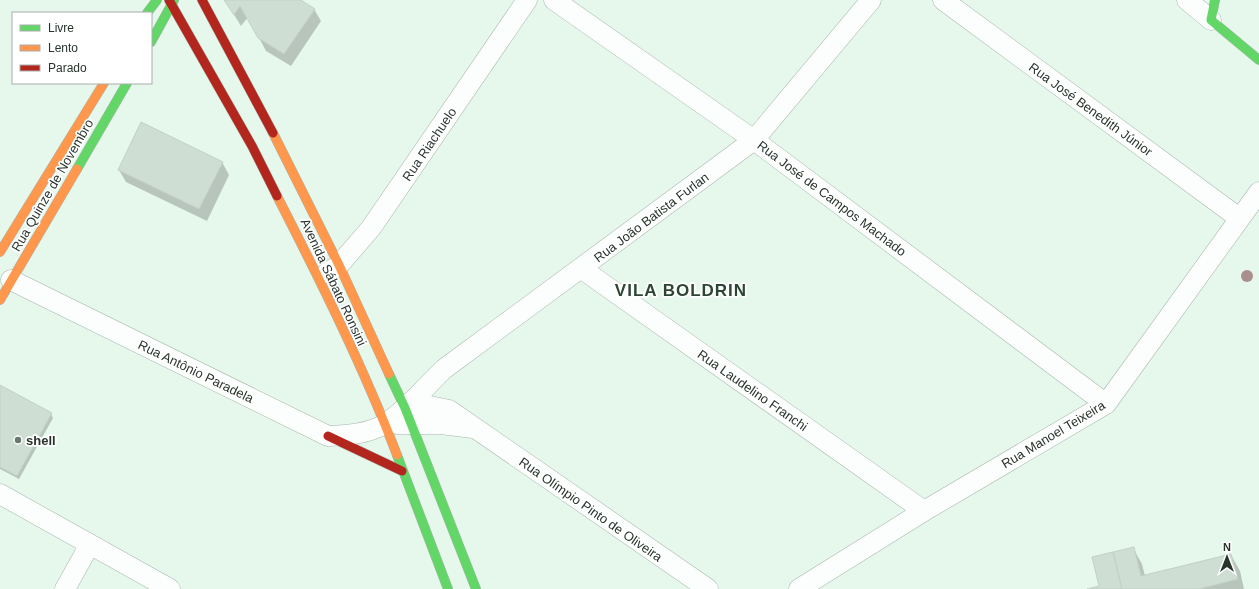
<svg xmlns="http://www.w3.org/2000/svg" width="1259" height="589" font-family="Arial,sans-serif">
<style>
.shadow{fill:#0003}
.building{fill:#ceded3;stroke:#c3d0c8}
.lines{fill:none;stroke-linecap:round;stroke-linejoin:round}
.street-casing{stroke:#a8b5ad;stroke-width:21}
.fast-casing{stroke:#a8b5ad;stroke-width:10}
.slow-casing{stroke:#a8b5ad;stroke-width:10}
.jam-casing{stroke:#a8b5ad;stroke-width:10}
.street{stroke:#fbfefc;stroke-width:20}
.fast{stroke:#63d668;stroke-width:9}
.slow{stroke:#ff974d;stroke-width:9}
.jam{stroke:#b3261e;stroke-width:9}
.tree{fill:#ab8f8e}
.poi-dot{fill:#6a786f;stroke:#fff;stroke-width:1.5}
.labels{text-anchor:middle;stroke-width:3.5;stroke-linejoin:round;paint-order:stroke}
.street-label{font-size:13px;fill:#28342c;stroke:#fff}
.poi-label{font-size:13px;font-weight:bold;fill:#28342c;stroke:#fff;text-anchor:start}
.district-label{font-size:17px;font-weight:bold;letter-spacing:1px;fill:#2d4535;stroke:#fff}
</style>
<rect width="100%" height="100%" fill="#e6f7ec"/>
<!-- shadow -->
<path class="shadow" d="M225 0H299L314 9 321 21 291 66 266 51 248 17 241 26Z
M222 162 229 175 207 221 126 182 119 170Z
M0 386 51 414 53 418 19 479 0 469Z
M1133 548 1142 564 1145 576 1231 555 1240 571 1244 589H1091L1100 587Z"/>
<!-- building -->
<path class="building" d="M224 0H301L315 9 284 54 258 38 240 6 234 15Z
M141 122 223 162 199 209 118 170Z
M0 385 52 413 17 476 0 467Z
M1134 547 1141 576 1231 554 1238 579 1199 589H1122L1113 552Z
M1113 552 1122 589H1087L1099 586 1092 557Z"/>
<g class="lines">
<!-- street casing -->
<g class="street-casing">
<path id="street" d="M554 0 754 140 1106 404
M943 0 1239 218
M1187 0 1211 20
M582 269 924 511
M327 273 339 265 371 228 527 0
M11 280 328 436C347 435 368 434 385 424 407 410 425 387 444 369L754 140 871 0
M405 408 425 405 449 410 708 589
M397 424H441L473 428
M0 494 170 589
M65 589 90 544
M799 589 924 511 1106 404 1259 192"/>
</g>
<!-- fast casing -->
<g class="fast-casing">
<path id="fast" d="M1215 0 1211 20 1259 60
M147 13 157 0
M151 42 174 0
M77 169 127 83
M389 374 405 408 476 589
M397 455 448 589"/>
</g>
<!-- slow casing -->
<g class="slow-casing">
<path id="slow" d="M273 133 339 265 389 374
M277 196C320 280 363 366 397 455
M0 252 104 83
M0 300 77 169"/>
</g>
<!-- jam casing -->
<g class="jam-casing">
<path id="jam" d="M169 0 252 146 277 196
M202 0 273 133
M328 436 402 471"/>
</g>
<!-- street -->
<use href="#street" class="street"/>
<!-- fast -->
<use href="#fast" class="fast"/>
<!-- slow -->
<use href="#slow" class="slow"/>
<!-- jam -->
<use href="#jam" class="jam"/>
</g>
<!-- trees -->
<circle class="tree" cx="1247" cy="276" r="6"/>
<!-- markers -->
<circle class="poi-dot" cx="18" cy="440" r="4"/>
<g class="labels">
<!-- street labels -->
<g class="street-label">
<text transform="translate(1091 109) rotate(36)" y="5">Rua José Benedith Júnior</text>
<text transform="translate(429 144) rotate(-56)" y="5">Rua Riachuelo</text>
<text transform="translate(52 185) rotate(-60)" y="5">Rua Quinze de Novembro</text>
<text transform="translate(832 198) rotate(37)" y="5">Rua José de Campos Machado</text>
<text transform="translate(651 217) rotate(-37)" y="5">Rua João Batista Furlan</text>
<text transform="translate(334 282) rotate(65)" y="5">Avenida Sábato Ronsini</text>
<text transform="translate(196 371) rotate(26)" y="5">Rua Antônio Paradela</text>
<text transform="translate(753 390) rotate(35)" y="5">Rua Laudelino Franchi</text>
<text transform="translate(1053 434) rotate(-31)" y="5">Rua Manoel Teixeira</text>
<text transform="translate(591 509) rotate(35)" y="5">Rua Olímpio Pinto de Oliveira</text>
</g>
<!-- poi labels -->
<g class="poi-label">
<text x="26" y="445">shell</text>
</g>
<!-- district labels -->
<g class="district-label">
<text x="681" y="296">VILA BOLDRIN</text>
</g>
</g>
<!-- legend -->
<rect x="12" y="12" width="140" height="72" fill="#ffffff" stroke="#a9aeab"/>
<rect x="20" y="25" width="20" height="6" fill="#63d668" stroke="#a9aeab"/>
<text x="48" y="32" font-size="12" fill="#28342c">Livre</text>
<rect x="20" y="45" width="20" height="6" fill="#ff974d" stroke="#a9aeab"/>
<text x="48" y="52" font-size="12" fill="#28342c">Lento</text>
<rect x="20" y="65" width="20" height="6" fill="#b3261e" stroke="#a9aeab"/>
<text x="48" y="72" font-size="12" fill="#28342c">Parado</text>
<!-- north arrow -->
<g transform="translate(1227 557)" stroke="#ffffff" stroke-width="3" paint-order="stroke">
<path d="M0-3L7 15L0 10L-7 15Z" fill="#28342c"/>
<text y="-6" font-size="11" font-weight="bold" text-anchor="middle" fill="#28342c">N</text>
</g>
</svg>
